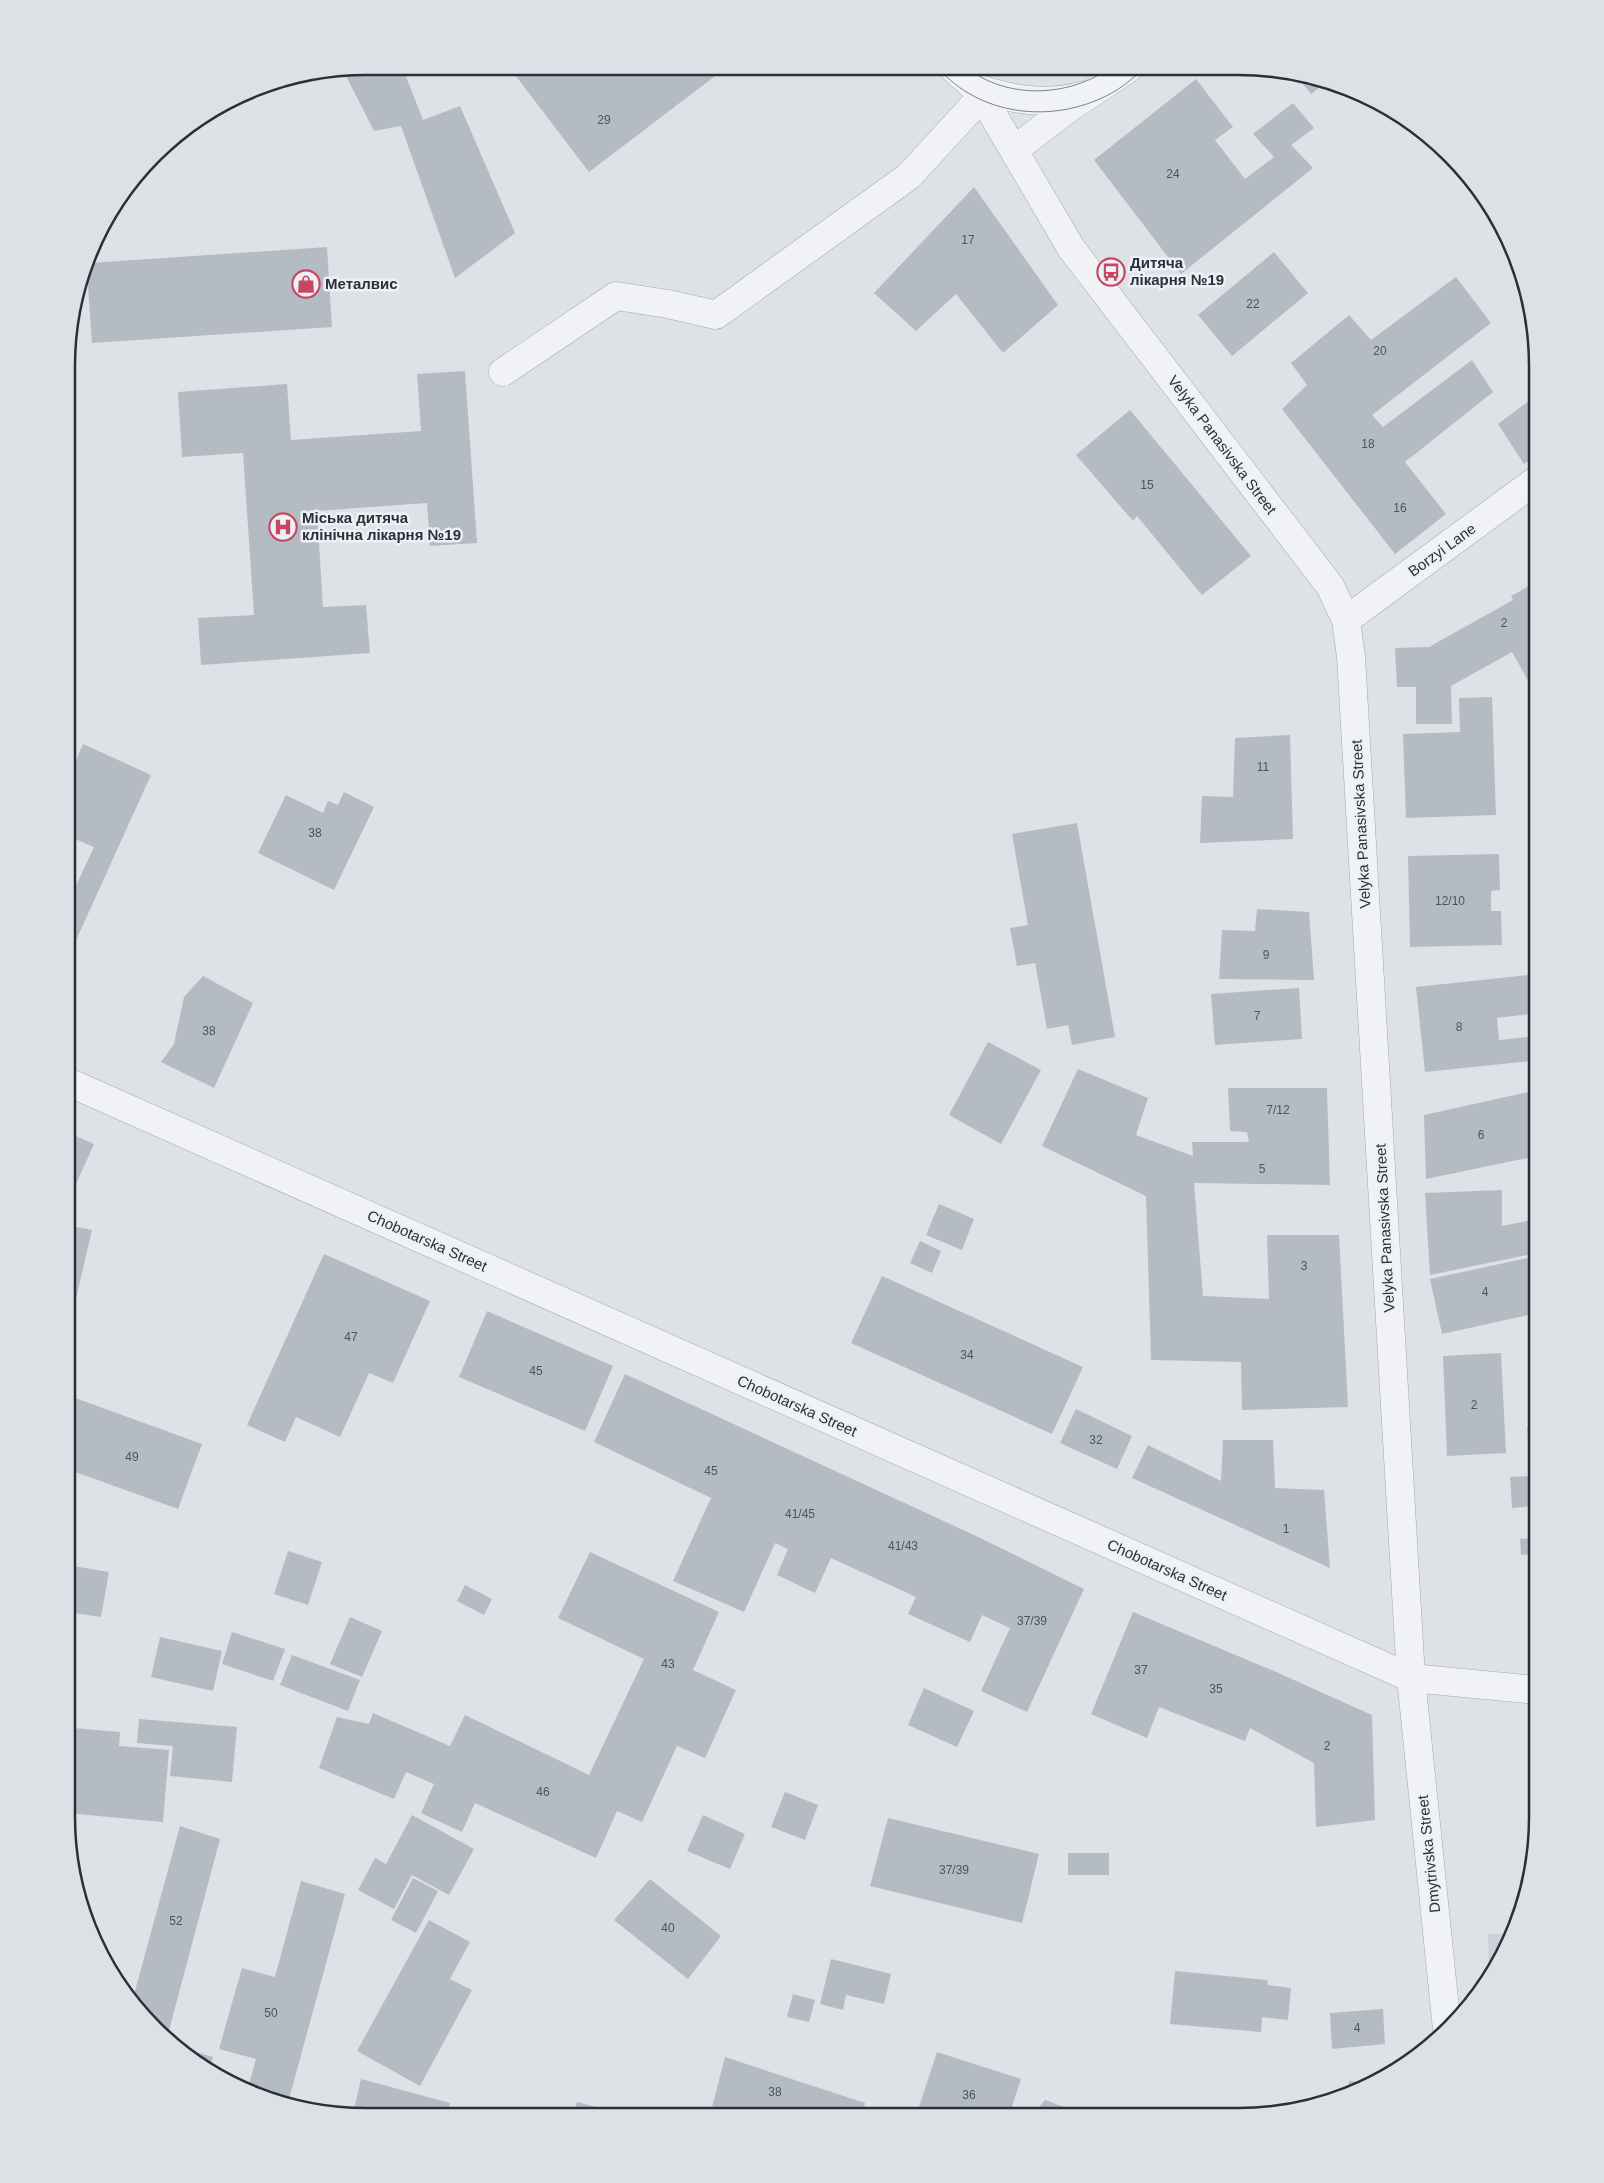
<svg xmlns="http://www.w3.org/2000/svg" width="1604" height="2183" font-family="Arial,sans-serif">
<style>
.built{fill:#ccd1d8}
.building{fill:#b5bbc3}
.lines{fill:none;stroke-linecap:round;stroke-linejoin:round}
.minor-casing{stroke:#a4a9b0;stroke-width:29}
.minor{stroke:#f0f2f5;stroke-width:28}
.tram{stroke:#78828f;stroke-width:1}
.labels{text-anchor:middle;stroke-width:5;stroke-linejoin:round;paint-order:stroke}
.number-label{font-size:12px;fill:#4b535e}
.poi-label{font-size:15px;font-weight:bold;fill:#28303c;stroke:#edf0f4;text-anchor:start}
.street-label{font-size:15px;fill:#28303c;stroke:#edf0f4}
.rim{fill:none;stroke:#28303c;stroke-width:2.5}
</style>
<rect width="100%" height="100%" fill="#dee2e7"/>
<!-- built -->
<path class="built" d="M1488 1934H1512L1489 1980V1974Z"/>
<!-- building -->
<path class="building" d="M366 66H402L423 120 460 106 515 233 455 278 401 126 374 131 343 70Z
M509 67H727L589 172Z
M1294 73 1303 76 1326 82 1311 94Z
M1196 79 1233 127 1215 140 1245 179 1274 157 1253 134 1293 103 1314 128 1291 145 1313 168 1181 274 1094 160Z
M974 187 1058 305 1003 353 956 294 916 331 874 293Z
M327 247 332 327 92 343 87 272 90 263Z
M1274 252 1308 293 1232 356 1198 315Z
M1456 277 1491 323 1372 415 1383 427 1472 360 1493 392 1405 462 1446 514 1395 554 1282 409 1307 385 1291 363 1349 315 1371 340Z
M465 371 477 543 430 546 427 503 317 511 323 607 366 605 370 653 201 665 198 618 254 615 243 453 182 457 178 392 287 384 291 440 421 431 417 374Z
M1538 394V454L1524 464 1498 424Z
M1130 410 1251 556 1202 595 1137 516 1133 521 1076 455Z
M1538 581V698L1512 652 1451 686 1452 724H1416V687H1397L1395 648 1429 647 1513 600 1511 596Z
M1492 697 1496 815 1406 818 1403 734 1460 732 1459 698Z
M1290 735 1293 839 1200 843 1202 796 1233 797 1235 738Z
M83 744 151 775 68 958V887L74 890 94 847 68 836V778Z
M344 792 374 807 334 890 258 853 286 795 323 813 328 801 338 805Z
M1077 823 1115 1037 1072 1045 1068 1025 1047 1029 1035 963 1017 966 1010 928 1028 925 1012 834Z
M1499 854 1500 890 1491 891V911H1501L1502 945 1410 947 1408 856Z
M1257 909 1309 912 1314 980 1219 979 1222 930 1255 931Z
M1537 974V1013L1497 1018 1499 1040 1529 1037 1532 1061 1425 1072 1416 987Z
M203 976 253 1003 214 1088 161 1062 174 1044 184 997Z
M1299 988 1302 1039 1215 1045 1211 994Z
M988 1042 1041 1070 1001 1144 949 1115Z
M1078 1069 1148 1098 1136 1135 1193 1156 1192 1142H1249L1247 1132 1230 1131 1228 1088H1327L1330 1185 1194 1183 1203 1296 1269 1299 1267 1235H1339L1348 1407 1242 1410 1241 1362 1151 1360 1146 1196 1042 1146Z
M1537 1090V1156L1426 1179 1424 1115Z
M67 1132 94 1144 67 1204Z
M1502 1190V1226L1537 1219V1253L1430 1275 1425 1193Z
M939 1204 974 1219 962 1250 926 1235Z
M67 1225 92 1230 68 1333H67Z
M920 1241 941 1251 932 1273 910 1263Z
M324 1254 430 1301 393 1383 369 1373 340 1437 296 1417 285 1442 247 1425Z
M1537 1256V1288L1536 1289 1537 1313 1442 1334 1430 1279Z
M882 1276 1083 1367 1052 1434 851 1343Z
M487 1311 613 1366 585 1431 459 1377Z
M1501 1353 1506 1453 1447 1456 1443 1356Z
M1533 1359H1537V1408H1536Z
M625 1374 974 1535 1084 1589 1027 1712 981 1691 1010 1628 982 1615 970 1642 908 1614 916 1597 831 1558 815 1593 777 1575 788 1549 775 1543 744 1612 673 1581 711 1498 594 1442Z
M67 1395 202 1444 178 1509 67 1469Z
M1076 1409 1132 1436 1117 1469 1060 1443Z
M1537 1426V1554L1521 1555 1520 1539 1535 1538 1533 1506 1512 1508 1510 1477 1531 1476 1527 1427Z
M1223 1440H1273L1275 1488 1324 1490 1330 1568 1132 1478 1148 1445 1221 1481Z
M288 1551 322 1562 308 1605 274 1594Z
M590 1552 719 1612 693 1670 736 1690 705 1758 677 1746 642 1822 617 1811 596 1858 475 1803 462 1832 421 1813 434 1784 406 1772 394 1799 319 1768 337 1717 369 1724 373 1713 450 1746 465 1715 589 1775 644 1659 558 1618Z
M67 1565 109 1572 101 1617 67 1612Z
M465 1585 492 1599 484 1615 457 1601Z
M1133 1612 1274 1671 1372 1715 1375 1820 1316 1827 1314 1763 1250 1728 1245 1741 1159 1707 1147 1738 1091 1714Z
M350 1617 382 1631 362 1677 330 1664Z
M232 1632 285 1649 273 1681 222 1664Z
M160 1637 222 1651 213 1691 151 1677Z
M292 1655 360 1680 348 1711 280 1685Z
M924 1688 974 1711 957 1747 908 1725Z
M139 1719 237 1727 232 1782 170 1776 173 1746 137 1743Z
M73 1728 120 1732 119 1746 169 1750 163 1822 66 1813Z
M785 1792 818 1805 805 1840 771 1827Z
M412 1815 474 1849 449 1895 412 1875 394 1909 358 1890 375 1858 386 1864Z
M703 1815 745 1834 730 1869 687 1851Z
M888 1818 1039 1854 1022 1923 870 1886Z
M180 1826 220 1839 167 2038 141 2015 132 2002Z
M1068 1853H1109V1875H1068Z
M413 1878 438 1891 416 1933 391 1920Z
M650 1879 721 1936 688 1979 614 1920Z
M301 1881 345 1894 289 2099 325 2109 324 2113 247 2092 256 2059 219 2049 242 1968 275 1977Z
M429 1920 470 1942 450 1979 472 1990 420 2086 357 2051Z
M831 1959 891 1974 884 2004 846 1995 843 2010 820 2004Z
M1175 1971 1267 1980 1268 1985 1291 1988 1288 2020 1262 2017 1261 2032 1170 2024Z
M793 1994 815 2000 809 2022 787 2017Z
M1383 2009 1385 2044 1332 2049 1330 2013Z
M178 2047 213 2057 209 2071 199 2066Z
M937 2052 1021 2079 1009 2116H935L918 2110Z
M725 2057 865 2103 862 2116 710 2115Z
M361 2079 450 2103 447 2115 353 2114Z
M1349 2081 1374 2084 1348 2094Z
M1045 2100 1089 2116H1032Z
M577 2102 622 2114 621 2115H573Z"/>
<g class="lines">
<!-- minor casing -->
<g class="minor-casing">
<path id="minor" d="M953 68 974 87 986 103 1071 248 1330 586 1346 620 1351 657 1411 1678 1447 2029
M974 87C1011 100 1047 106 1085 95
M1014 150 1069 108 1129 68
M503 372 616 296 668 304 716 315 909 176 987 91
M1346 620 1538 479
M68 1082 1411 1678 1537 1690"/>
</g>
<!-- minor -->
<use href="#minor" class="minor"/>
<!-- tram -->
<path class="tram" d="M938 68C980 116 1052 124 1108 95 1122 88 1133 78 1145 68
M967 68C1008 100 1069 97 1110 68"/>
</g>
<!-- icons -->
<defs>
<g id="bus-ring" transform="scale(1.4375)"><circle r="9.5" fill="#edf0f4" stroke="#c74762" stroke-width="1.5"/><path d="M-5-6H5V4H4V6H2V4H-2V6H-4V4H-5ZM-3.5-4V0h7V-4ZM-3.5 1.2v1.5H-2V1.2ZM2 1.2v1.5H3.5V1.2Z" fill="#c74762"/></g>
<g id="shop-ring" transform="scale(1.4375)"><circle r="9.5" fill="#edf0f4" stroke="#c74762" stroke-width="1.5"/><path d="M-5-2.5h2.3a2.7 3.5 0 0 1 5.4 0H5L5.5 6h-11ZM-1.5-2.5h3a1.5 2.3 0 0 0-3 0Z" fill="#c74762"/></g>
<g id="hospital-ring" transform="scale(1.4375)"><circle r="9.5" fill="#edf0f4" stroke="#c74762" stroke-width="1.5"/><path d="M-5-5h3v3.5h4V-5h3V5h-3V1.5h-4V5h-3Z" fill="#c74762"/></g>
</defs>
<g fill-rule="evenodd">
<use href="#bus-ring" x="1111" y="272"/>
<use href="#shop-ring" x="306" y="284"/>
<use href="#hospital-ring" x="283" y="527"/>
</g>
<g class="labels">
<!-- number labels -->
<g class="number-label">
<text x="604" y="124">29</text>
<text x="1173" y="178">24</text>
<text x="968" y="244">17</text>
<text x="1253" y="308">22</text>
<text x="1380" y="355">20</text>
<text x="1368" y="448">18</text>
<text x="1147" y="489">15</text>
<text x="1400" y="512">16</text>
<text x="1504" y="627">2</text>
<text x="1263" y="771">11</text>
<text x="315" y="837">38</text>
<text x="1450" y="905">12/10</text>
<text x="1266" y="959">9</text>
<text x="1257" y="1020">7</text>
<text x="1459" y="1031">8</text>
<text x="209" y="1035">38</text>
<text x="1278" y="1114">7/12</text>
<text x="1481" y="1139">6</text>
<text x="1262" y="1173">5</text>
<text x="1304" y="1270">3</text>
<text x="1485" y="1296">4</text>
<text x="351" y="1341">47</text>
<text x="967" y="1359">34</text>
<text x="536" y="1375">45</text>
<text x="1474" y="1409">2</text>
<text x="1096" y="1444">32</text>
<text x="132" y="1461">49</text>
<text x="711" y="1475">45</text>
<text x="800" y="1518">41/45</text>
<text x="1286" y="1533">1</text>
<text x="903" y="1550">41/43</text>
<text x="1032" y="1625">37/39</text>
<text x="668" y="1668">43</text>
<text x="1141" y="1674">37</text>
<text x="1216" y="1693">35</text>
<text x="1327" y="1750">2</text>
<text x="543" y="1796">46</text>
<text x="954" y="1874">37/39</text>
<text x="176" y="1925">52</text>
<text x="668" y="1932">40</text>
<text x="271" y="2017">50</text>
<text x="1357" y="2032">4</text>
<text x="775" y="2096">38</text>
<text x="969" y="2099">36</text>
</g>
<!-- poi labels -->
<g class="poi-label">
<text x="1130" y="268">Дитяча<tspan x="1130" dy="17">лікарня №19</tspan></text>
<text x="325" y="289">Металвис</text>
<text x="302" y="523">Міська дитяча<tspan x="302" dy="17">клінічна лікарня №19</tspan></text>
</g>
<!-- street labels -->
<g class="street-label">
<text transform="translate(1222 445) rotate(53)" y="5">Velyka Panasivska Street</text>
<text transform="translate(1442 550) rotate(-36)" y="5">Borzyi Lane</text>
<text transform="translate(1361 824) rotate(-93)" y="5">Velyka Panasivska Street</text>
<text transform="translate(1385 1228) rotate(-93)" y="5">Velyka Panasivska Street</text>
<text transform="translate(427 1241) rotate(24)" y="5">Chobotarska Street</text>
<text transform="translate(797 1406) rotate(24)" y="5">Chobotarska Street</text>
<text transform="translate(1167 1570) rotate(24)" y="5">Chobotarska Street</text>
<text transform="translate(1429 1854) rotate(-96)" y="5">Dmytrivska Street</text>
</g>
</g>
<!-- crop -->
<path d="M0 0H1604V2183H0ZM366 75H1238A291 291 0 0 1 1529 366V1817A291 291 0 0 1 1238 2108H366A291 291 0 0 1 75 1817V366A291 291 0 0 1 366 75Z" fill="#dde1e5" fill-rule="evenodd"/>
<path class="rim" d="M366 75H1238A291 291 0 0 1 1529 366V1817A291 291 0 0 1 1238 2108H366A291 291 0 0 1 75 1817V366A291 291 0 0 1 366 75Z"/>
</svg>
